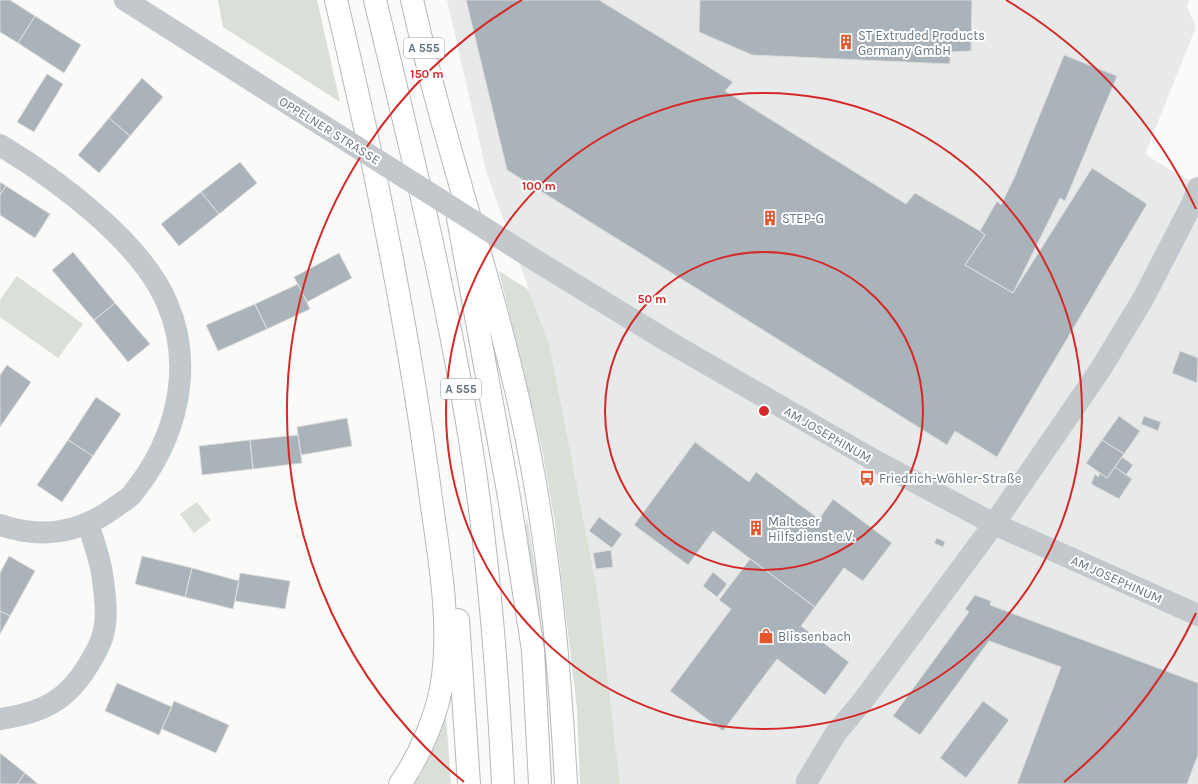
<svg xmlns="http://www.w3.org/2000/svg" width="1198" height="784" font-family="Karla,sans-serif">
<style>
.built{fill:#e8e9e9}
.green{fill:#dadfd7}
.building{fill:#aab3b9;stroke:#dcdcda}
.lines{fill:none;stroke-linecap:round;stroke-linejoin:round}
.motorway-casing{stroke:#b4b9bd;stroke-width:24}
.minor{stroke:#c3c8cc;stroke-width:22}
.tertiary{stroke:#c3c8cc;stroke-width:22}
.motorway{stroke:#fff;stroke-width:22}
.tertiary-bridge{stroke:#c3c8cc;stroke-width:22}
.ring{fill:none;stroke:#d62828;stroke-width:2}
.labels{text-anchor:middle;stroke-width:4;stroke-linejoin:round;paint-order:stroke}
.shield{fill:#fff;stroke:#939fa8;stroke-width:1}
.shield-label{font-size:12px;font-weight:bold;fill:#657683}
.poi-label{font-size:13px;fill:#657683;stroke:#fff;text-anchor:start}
.street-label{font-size:13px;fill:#657683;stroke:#fff}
.centre{fill:#d62828;stroke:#fff;stroke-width:2}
.ring-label{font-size:12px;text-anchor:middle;font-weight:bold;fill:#d62828;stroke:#fff;stroke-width:4;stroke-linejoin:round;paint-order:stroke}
</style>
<rect width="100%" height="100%" fill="#fafaf8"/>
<!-- built -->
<path class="built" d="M447 0H1189L1187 7 1196 27 1145 154 1175 173 1198 184V784H620L598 595 550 347 487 174Z"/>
<!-- green -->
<path class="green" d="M218 0H317L340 102 223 27Z
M499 271 529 290 550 347 598 595 620 784H580L577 709 555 523 542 449Z
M17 276 83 324 58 358 0 317V300Z
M197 502 211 520 194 533 180 514Z
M527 517 536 573 546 671 552 784H548L532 577 526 527Z
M446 716 451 784H413L421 774Z"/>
<!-- building -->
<path class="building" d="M0 0H10L35 16 18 43 0 32Z
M466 0H599L733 82 725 91 906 204 915 193 980 231 985 235 965 265 1013 293 1092 168 1147 204 997 457 955 431 947 445 507 170Z
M700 0H972L971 51 950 52V64L752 55 699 32Z
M35 16 81 45 64 73 18 43Z
M1064 55 1117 76 1065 201 1060 198 1013 293 965 265 985 235 980 231 997 201 1001 205 1015 176Z
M47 74 63 84 34 132 17 122Z
M142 78 163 97 130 136 109 118Z
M109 118 130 136 99 173 78 155Z
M240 162 257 183 219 214 201 192Z
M0 182 6 186 0 195Z
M6 186 50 214 35 238 0 215V195Z
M201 192 219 214 179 246 161 224Z
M73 252 115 303 94 320 52 270Z
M339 253 352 278 307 302 294 277Z
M298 284 310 309 267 329 255 304Z
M115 303 150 344 128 362 94 320Z
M255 304 267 329 218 351 206 325Z
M1180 351 1198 358 1197 383 1172 373Z
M7 365 31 382 0 427V375Z
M96 397 121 414 93 456 68 440Z
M1119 416 1140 431 1124 454 1102 440Z
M1144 416 1161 422 1158 431 1141 424Z
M347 418 352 446 301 455 297 427Z
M298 435 302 463 253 469 250 440Z
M68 440 93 456 62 502 37 485Z
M250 440 253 469 202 475 199 446Z
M1102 440 1124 454 1107 478 1086 463Z
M695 442 749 482 756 472 819 519 833 499 892 543 863 581 844 568 815 607 713 531 688 565 634 525Z
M1122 457 1133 465 1126 475 1115 467Z
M1115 467 1132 479 1119 499 1091 484 1095 474 1098 477 1100 473 1107 478Z
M599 517 622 534 612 548 589 531Z
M937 538 945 542 943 547 934 543Z
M611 550 613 567 596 569 593 553Z
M9 556 35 571 10 616 0 611V573Z
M142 556 192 568 185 597 135 584Z
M750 559 815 607 801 626 849 662 825 695 777 659 723 731 670 691 731 609 719 600Z
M192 568 239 581 233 609 185 597Z
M713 572 727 584 717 597 703 586Z
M240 573 290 581 285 609 235 601Z
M975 595 991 601 990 605 1198 683V755L1187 784H1017L1061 667 989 641 920 735 893 716 969 612 965 609Z
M0 611 10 616 0 634Z
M117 683 172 707 159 735 105 711Z
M174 701 229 725 216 753 162 729Z
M983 701 1009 720 966 778 940 758Z
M0 753 25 773 17 784H0Z
M25 773 38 784H17Z"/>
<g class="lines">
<!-- motorway casing -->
<g class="motorway-casing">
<path id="motorway" d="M336 0C374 160 407 321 429 484 437 547 451 613 443 676 439 712 420 755 400 784
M375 0C408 136 441 272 465 410 487 533 497 659 503 784
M412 0C420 33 427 66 436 98 468 217 507 334 530 456 551 564 560 674 566 784
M458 218 508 491 533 650 540 784
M458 620 469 784"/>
</g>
<!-- minor -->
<path class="minor" d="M0 145C56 179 141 241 167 303 195 367 176 440 133 493 129 499 120 503 114 508 80 533 41 539 0 525
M0 719C42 713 67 701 89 664 94 655 101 645 103 634 108 618 105 596 103 580 101 561 94 542 88 524
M807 781 836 733 862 702 994 524 1100 370 1143 299 1192 204 1198 188"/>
<!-- tertiary -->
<path class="tertiary" d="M125 0 322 125
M535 260 669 342 870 458 994 524 1198 615"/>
<!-- motorway -->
<use href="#motorway" class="motorway"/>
<!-- tertiary-bridge -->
<path class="tertiary-bridge" d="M322 125 535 260"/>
</g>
<!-- distance rings -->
<g class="ring">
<circle cx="764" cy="411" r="159"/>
<circle cx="764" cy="411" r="318"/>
<path d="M1196 613A477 477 0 0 1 1064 782M464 782A477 477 0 0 1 522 0M1006 0A477 477 0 0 1 1196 209"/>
</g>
<!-- icons -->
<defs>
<g id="building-bare" transform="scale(1.2)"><path d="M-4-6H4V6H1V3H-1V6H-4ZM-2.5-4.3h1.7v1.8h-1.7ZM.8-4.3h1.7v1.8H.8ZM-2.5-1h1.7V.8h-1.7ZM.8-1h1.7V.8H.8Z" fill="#e4572e" stroke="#fff" stroke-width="2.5" paint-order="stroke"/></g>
<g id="bus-bare" transform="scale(1.2)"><path d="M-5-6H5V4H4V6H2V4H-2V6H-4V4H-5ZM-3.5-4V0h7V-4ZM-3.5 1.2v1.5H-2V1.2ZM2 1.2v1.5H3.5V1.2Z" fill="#e4572e" stroke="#fff" stroke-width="2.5" paint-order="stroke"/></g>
<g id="shop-bare" transform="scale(1.2)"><path d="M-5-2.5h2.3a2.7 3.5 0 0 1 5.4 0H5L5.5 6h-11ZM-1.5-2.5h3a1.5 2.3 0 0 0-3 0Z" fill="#e4572e" stroke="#fff" stroke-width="2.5" paint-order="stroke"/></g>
</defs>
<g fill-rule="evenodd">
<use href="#building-bare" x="846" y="42"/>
<use href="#building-bare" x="770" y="218"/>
<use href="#bus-bare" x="867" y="478"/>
<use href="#building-bare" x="756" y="528"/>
<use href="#shop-bare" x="766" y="636"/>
</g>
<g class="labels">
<!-- shield labels -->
<g class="shield">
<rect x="404" y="38" width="40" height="20" rx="3"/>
<rect x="441" y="379" width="40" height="20" rx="3"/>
</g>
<g class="shield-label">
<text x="424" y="52">A 555</text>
<text x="461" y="393">A 555</text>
</g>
<!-- poi labels -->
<g class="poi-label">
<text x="858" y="40">ST Extruded Products<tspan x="858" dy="15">Germany GmbH</tspan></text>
<text x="782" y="223">STEP-G</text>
<text x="879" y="483">Friedrich-Wöhler-Straße</text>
<text x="768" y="526">Malteser<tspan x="768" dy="15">Hilfsdienst e.V.</tspan></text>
<text x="778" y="641">Blissenbach</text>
</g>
<!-- street labels -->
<g class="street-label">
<text transform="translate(330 130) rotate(32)" y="5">OPPELNER STRASSE</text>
<text transform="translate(828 434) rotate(30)" y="5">AM JOSEPHINUM</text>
<text transform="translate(1117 579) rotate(24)" y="5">AM JOSEPHINUM</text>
</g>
</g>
<circle cx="764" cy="411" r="6" class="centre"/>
<g class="ring-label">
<text x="427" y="78">150 m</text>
<text x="539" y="190">100 m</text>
<text x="652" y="303">50 m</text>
</g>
</svg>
